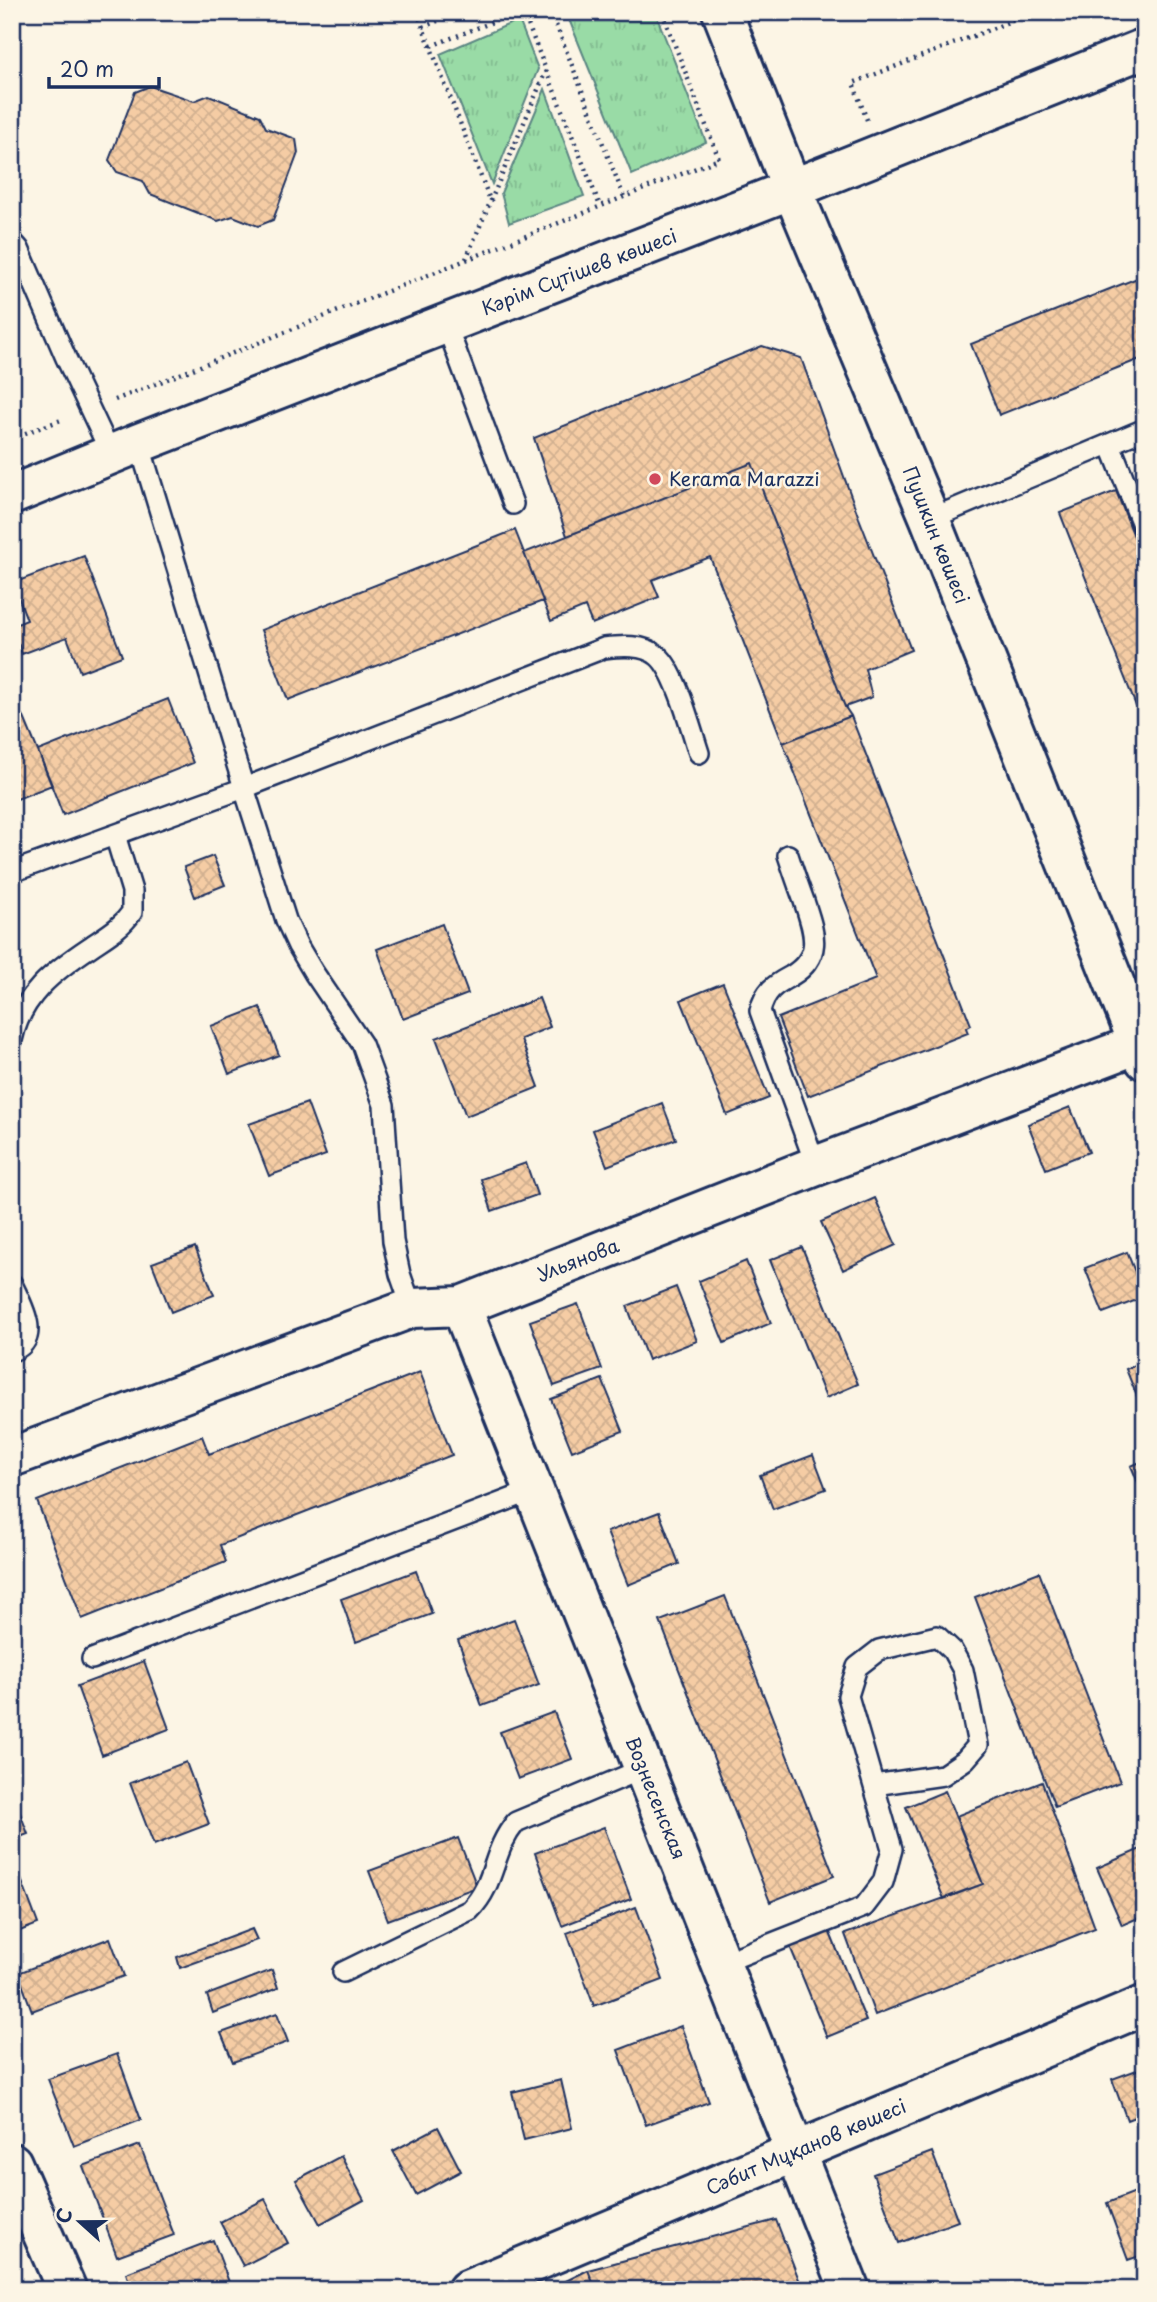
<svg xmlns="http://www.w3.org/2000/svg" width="1157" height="2302" font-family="'Playpen Sans',sans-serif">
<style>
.grass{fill:url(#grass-tufts);stroke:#5a8582;stroke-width:2}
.building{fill:url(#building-cross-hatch);stroke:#1b2f5e;stroke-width:2}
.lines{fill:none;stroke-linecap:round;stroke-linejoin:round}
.lane-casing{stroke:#1b2f5e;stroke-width:24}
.street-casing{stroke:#1b2f5e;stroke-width:44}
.secondary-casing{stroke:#1b2f5e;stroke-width:44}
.path{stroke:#1b2f5e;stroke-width:4.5;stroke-dasharray:2 5;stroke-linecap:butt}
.lane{stroke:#fcf5e5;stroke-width:19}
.street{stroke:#fcf5e5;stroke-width:38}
.secondary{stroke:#fcf5e5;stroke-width:38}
.poi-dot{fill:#d1495b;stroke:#fcf5e5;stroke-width:2.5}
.labels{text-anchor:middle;stroke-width:5;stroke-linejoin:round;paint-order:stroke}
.street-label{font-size:19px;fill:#1b2f5e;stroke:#fcf5e5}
.poi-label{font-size:19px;fill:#1b2f5e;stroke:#fcf5e5;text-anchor:start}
</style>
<defs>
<pattern id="grass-tufts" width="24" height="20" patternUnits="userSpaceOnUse" patternTransform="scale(1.75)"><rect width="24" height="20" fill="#99dba6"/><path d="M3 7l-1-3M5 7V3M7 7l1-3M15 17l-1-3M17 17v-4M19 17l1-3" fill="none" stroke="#83bc91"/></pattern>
<pattern id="building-cross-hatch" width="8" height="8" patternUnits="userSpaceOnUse" patternTransform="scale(1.75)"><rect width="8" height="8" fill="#f5cca4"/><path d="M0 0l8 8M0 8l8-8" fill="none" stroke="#d1b090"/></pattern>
</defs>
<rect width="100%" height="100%" fill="#fcf5e5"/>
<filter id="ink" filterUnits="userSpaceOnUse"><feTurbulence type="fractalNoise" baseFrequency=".0143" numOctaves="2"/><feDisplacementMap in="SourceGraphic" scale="14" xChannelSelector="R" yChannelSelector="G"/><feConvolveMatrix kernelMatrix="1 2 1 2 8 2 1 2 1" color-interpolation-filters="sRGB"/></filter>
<g filter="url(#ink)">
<!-- grass -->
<path class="grass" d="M566 12H655L706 142 632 175Z
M519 20 538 69 492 184 440 54Z
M545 89 584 196 509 223 501 193Z"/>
<!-- building -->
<path class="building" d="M150 86 194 101 209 95 260 116 266 128 296 139 298 153 273 220 258 226 233 216 218 221 150 194 143 181 117 172 109 160 135 92Z
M1145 275V357L999 415 971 344Z
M762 346 801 358 859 518 911 650 865 669 872 697 845 707 752 463 567 536 534 438Z
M752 463 845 707 851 716 783 743 710 557 652 580 659 597 592 624 585 607 551 621 524 553Z
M1116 491 1145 564V729L1060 513Z
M515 530 543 601 288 700 261 630Z
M84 556 122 656 80 672 67 637 22 654 12 626 27 620 13 583Z
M168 699 193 763 63 815 38 751Z
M23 715 52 785 12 801V719Z
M851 716 971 1025 966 1028 968 1033 808 1096 778 1018 876 979 783 743Z
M213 856 225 885 195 897 184 867Z
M442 924 468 994 403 1019 377 949Z
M723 983 769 1098 727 1115 681 1000Z
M539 998 550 1027 521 1039 539 1087 466 1116 436 1038Z
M260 1007 279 1055 229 1074 211 1026Z
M307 1103 326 1155 269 1176 249 1124Z
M662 1103 676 1139 607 1166 593 1130Z
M1070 1107 1089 1152 1046 1169 1028 1124Z
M526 1163 537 1195 492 1211 481 1179Z
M875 1198 896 1245 843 1270 821 1222Z
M195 1247 214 1295 171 1312 152 1263Z
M802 1247 858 1384 826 1398 770 1260Z
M1127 1252 1145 1297 1103 1313 1085 1268Z
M746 1261 771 1323 724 1343 699 1281Z
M676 1287 697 1341 648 1360 627 1306Z
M578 1304 602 1369 554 1386 530 1321Z
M12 1309 20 1328 12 1331Z
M1145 1361V1414H1144L1126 1369Z
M420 1372 452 1455 220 1545 226 1562 82 1619 37 1501 202 1436 209 1454Z
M602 1379 623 1431 572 1451 551 1399Z
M813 1455 826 1489 773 1509 760 1475Z
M1145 1460V1499L1131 1466Z
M659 1512 679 1564 628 1585 607 1532Z
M416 1571 432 1614 356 1642 341 1599Z
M1039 1572 1120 1782 1055 1807 975 1597Z
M725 1596 834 1876 770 1902 660 1621Z
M514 1619 539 1685 482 1706 458 1640Z
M144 1661 169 1729 102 1755 77 1686Z
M554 1712 572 1759 518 1779 500 1732Z
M186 1762 209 1824 154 1845 130 1783Z
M1042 1782 1095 1928 875 2015 845 1934 983 1884 956 1816Z
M945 1791 983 1884 944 1899 906 1807Z
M12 1792 28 1834 12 1840Z
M604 1827 631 1899 562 1926 535 1853Z
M458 1838 477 1887 388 1920 369 1871Z
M1145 1847V1915L1122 1925 1097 1868Z
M21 1879 38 1924 12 1934V1882Z
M636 1907 663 1980 594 2006 567 1933Z
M828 1928 866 2021 827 2037 789 1944Z
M252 1929 257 1940 180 1968 177 1957Z
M110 1938 124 1976 32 2011 18 1973Z
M272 1970 278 1988 213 2013 207 1995Z
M277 2013 288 2042 233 2062 221 2033Z
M681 2026 709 2102 646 2125 618 2050Z
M117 2054 141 2120 74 2146 48 2079Z
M1145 2067V2113L1127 2120 1112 2079Z
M561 2080 572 2128 524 2140 512 2092Z
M438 2127 461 2171 416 2195 393 2151Z
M140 2145 174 2235 117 2256 83 2166Z
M932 2152 958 2221 899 2243 873 2174Z
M341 2156 364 2200 320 2224 296 2180Z
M1138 2191 1145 2210V2254L1128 2260 1107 2203Z
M265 2199 288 2243 243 2266 220 2222Z
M776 2220 803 2290H596L588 2270Z
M213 2240 232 2290H132L126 2273Z
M588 2270 596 2290H548Z"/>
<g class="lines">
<!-- lane casing -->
<g class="lane-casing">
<path id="lane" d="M12 241 19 249 66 358 111 454
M446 324 513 504
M139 443 244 788 286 920 298 946 314 973 362 1044 384 1105 393 1241 400 1274 412 1308
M1110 444 1145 532
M930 519 1145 429
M788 855C793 870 798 885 804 901 814 932 824 956 791 976 774 985 765 991 760 1011L816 1166
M12 872 244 788 604 648C621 646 644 644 658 656 676 671 691 729 699 753
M12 1040C21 996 54 971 90 947 106 936 121 928 132 912V891L115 835
M12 1284C21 1304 43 1339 12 1351
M92 1659 534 1490
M722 1963 864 1907 883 1882 892 1849 848 1696 857 1667 879 1650 937 1636 952 1650 963 1670 978 1745 965 1760 943 1775 874 1785
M343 1972 470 1910C497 1882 491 1852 516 1822L645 1768"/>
</g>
<!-- street casing -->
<g class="street-casing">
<path id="street" d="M461 1306 850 2290
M12 1457 412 1308 461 1306 816 1166 1138 1044
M12 2163 67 2290
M467 2290 1145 2005"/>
</g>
<!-- secondary casing -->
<g class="secondary-casing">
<path id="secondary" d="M722 12 792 189 930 519 1145 1060
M12 495 139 443 792 189 1145 48"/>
</g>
<!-- path -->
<path class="path" d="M417 12 490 200
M523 12 600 206
M551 12 624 197
M423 27 459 12
M431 46 518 12
M867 120 853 83 1035 12
M466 259 546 71
M115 400 719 159 662 12
M12 438 64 419"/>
<!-- lane -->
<use href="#lane" class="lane"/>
<!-- street -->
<use href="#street" class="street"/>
<!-- secondary -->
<use href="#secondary" class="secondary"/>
</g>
</g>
<!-- markers -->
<circle class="poi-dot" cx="655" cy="479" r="7"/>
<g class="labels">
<!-- street labels -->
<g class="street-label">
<text transform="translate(579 272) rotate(-21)" y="7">Кәрім Сүтішев көшесі</text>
<text transform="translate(936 535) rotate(68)" y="7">Пушкин көшесі</text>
<text transform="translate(578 1260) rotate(-21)" y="7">Ульянова</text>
<text transform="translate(656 1798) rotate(68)" y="7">Вознесенская</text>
<text transform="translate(806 2147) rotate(-23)" y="7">Сәбит Мұқанов көшесі</text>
</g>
<!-- poi labels -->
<g class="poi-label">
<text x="669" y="486">Kerama Marazzi</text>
</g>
</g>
<!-- margin -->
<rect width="1157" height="2302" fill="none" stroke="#fcf5e5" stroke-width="42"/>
<rect x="21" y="21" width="1115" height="2260" fill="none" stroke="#1b2f5e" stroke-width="2.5" filter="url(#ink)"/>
<!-- north arrow -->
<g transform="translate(80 2222) rotate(291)" stroke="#fcf5e5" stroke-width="5" paint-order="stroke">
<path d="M0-5L12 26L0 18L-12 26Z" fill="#1b2f5e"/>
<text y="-10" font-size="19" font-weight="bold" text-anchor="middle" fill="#1b2f5e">С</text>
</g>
<!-- scale -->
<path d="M49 77v10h110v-10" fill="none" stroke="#1b2f5e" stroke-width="3.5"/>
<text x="60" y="77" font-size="21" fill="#1b2f5e" stroke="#fcf5e5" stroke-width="5" paint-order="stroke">20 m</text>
</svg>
